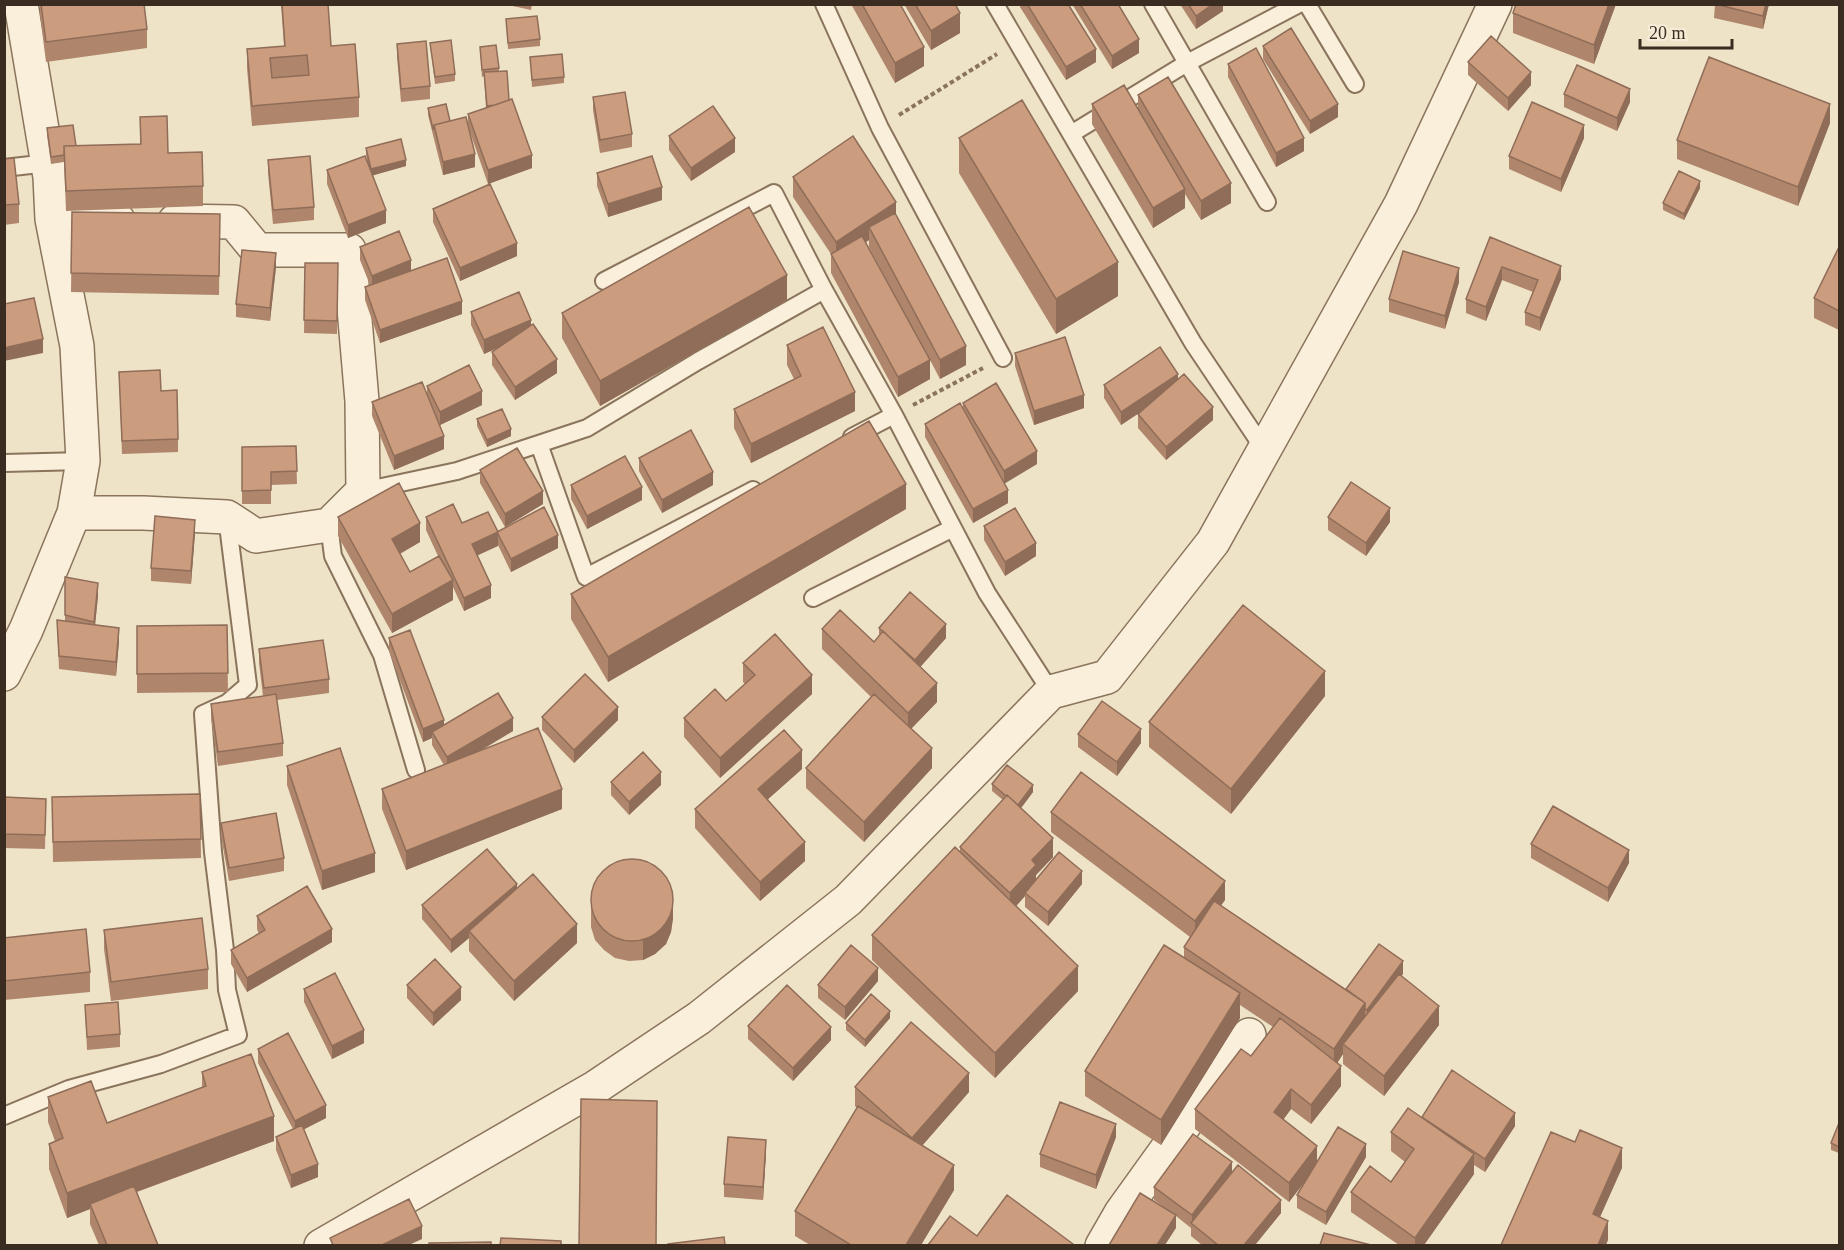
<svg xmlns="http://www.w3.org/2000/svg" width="1844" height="1250" font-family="'Times New Roman',serif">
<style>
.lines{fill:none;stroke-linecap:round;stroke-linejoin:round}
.service-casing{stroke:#8a745c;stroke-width:20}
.minor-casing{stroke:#8a745c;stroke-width:36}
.tertiary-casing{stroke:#8a745c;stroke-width:36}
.path{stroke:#8a745c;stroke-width:4;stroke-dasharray:4.5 3;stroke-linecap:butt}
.service{stroke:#f9efdb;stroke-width:16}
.minor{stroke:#f9efdb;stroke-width:33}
.tertiary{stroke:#f9efdb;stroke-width:33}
.wall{fill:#af866c;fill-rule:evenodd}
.shaded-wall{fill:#8f6d58}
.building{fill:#cc9c7e;stroke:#8f6d58;stroke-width:1.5;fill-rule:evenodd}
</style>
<rect width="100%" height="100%" fill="#eee2c7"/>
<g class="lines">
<!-- service casing -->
<g class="service-casing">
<path id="service" d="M824 4 880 128 1003 358
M995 4 1193 343 1264 449
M1153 4 1267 202
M1307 4 1355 84
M1071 134 1187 63 1299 4
M4 168 48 163
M604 281 774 193 824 290 894 415
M852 437 894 415 987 593 1051 692
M539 444 586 577 753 490
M4 463 83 461
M363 491 457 471 587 428 698 361 824 290
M329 525 333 556 382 655 416 770
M813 598 953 528
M4 1116 69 1089 161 1064 238 1035 227 990 225 950 213 852 203 714 227 703 248 685 227 517"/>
</g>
<!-- minor casing -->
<g class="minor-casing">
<path id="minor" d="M52 219 118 220
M74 513H143L227 517 256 536 329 525 363 491 362 401 349 250H257L234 222 175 221
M4 674 26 630 74 513 83 461 77 346 52 219 50 177 21 4
M1102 1246 1121 1213 1249 1035"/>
</g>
<!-- tertiary casing -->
<g class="tertiary-casing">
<path id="tertiary" d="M321 1246 596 1087 699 1018 848 900 1051 692 1107 677 1213 542 1401 204 1495 4"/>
</g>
<!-- path -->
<path class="path" d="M899 115 997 54
M913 405 983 368"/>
<!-- service -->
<use href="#service" class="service"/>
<!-- minor -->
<use href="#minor" class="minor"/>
<!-- tertiary -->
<use href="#tertiary" class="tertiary"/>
</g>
<!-- wall -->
<path class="wall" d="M40 4H144L147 29V48L46 62 40 15Z
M281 4H328L331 46 359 97V117L252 126 247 68V49L284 46Z
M504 4H532L531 10Z
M851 4H900L924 66 895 83Z
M904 4H955L960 33 931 50Z
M1020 4H1068L1096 62 1066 80 1020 7Z
M1072 4H1118L1139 53 1112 69Z
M1180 4H1223V11L1196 29Z
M1616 4 1594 64 1513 33V13Z
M1715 4H1769L1763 29 1714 18Z
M506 19 540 39V46L508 49Z
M430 43 455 74V81L435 84Z
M397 44 430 86V99L401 102 397 57Z
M1263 46 1338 117 1310 134 1263 59Z
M480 47 499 68V71L509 100 532 168 488 184 470 132 475 167 443 175 428 115V108L450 121 468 126V114L486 108 484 76 482 77Z
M530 57 564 77V83L532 87Z
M1468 62 1531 85 1508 111 1468 75Z
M1228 64 1304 151 1276 167 1228 77Z
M1564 94 1630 102 1617 131 1564 107Z
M1138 95 1231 203 1201 220 1185 194V208L1153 228 1092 124V104L1138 109Z
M593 97 632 134V147L600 153 593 110Z
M140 117 168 153 203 186V206L66 211 64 162 51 164 47 135V128L76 146 140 144Z
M1830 123 1798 206 1677 159V140Z
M669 136 735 152 691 181 669 150Z
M959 138 1118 296 1056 334 959 173Z
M1584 138 1561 192 1509 169V156Z
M366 148 406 166 373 175 386 223 348 238 327 184V170L367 160 366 155Z
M4 159 19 204V223L4 225Z
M268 160 314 207V220L273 224 268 173Z
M597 173 662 200 608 217 597 186Z
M793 177 896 216 966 365 940 379 930 360V379L898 397 831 273V254L793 197ZM869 240V247L927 356 866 242Z
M1700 188 1684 220 1663 210V203Z
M433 209 517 256 460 281 433 222Z
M72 212 220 214 219 295 71 292Z
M1490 237 1561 279 1540 331 1525 325V312L1533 292 1502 280 1486 321 1466 313V299Z
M360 247 411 271 462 314 380 343 365 300V287L370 285 360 260Z
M1839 247V330L1814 318V298Z
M305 263H338L337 334 304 333Z
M276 267 270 321 236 317V304Z
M1459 282 1445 329 1389 312V299Z
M787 300 600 406 562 338V313Z
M471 312 531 326 557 373 515 400 492 365V352L499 347 484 354 471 325Z
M787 345 855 411 751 463 734 428V409L794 379 787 365Z
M1015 353 1084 408 1034 425 1015 366Z
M119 372 161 391 178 439V452L122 454Z
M1178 379 1213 420 1166 460 1138 428V414L1139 413 1121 425 1104 398V385Z
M427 386 482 405 440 425 444 449 394 470 372 416V402L427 393Z
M963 403 1037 464 1004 483 1008 503 973 523 925 437V424L963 410Z
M477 419 511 436 487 447 477 426Z
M296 446 297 484 271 485V504H242V447Z
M639 458 713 485 662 513 639 471Z
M480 470 543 504 505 527 480 483Z
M571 485 642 500 587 529 571 499Z
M906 509 608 682 571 619V594Z
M338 517 420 542 400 554 410 572 438 556 426 530V517L462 523 558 548 511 572 498 545 477 555 491 598 464 611 453 587V600L392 633 338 536Z
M1328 517 1390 522 1366 556 1328 530Z
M984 526 1036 556 1005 576 984 540Z
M195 533 191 584 151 581V568Z
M98 596 95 625 119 641 116 676 59 669 57 620 65 621V615Z
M227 625 228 692 137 693V626Z
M879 628 946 638 920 667 937 702 911 729 932 768 864 842 806 788V768L871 697 822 649V629L874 642 879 636Z
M389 638 444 725 513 731 482 750 562 809 406 870 382 809V789L444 765 432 745V738L423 742 389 651Z
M259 649 329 679V693L277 700 283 743V756L218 766 211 717V704L263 696 259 663Z
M743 663 812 694 720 778 684 737V718L726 701 745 684 743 682Z
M1325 696 1231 814 1149 747V722Z
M542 717 618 720 574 763 542 730Z
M1078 734 1141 743 1117 776 1078 747Z
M287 766 375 872 322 890 287 785Z
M802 769 768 799 805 861 760 901 695 828V809Z
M611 782 661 785 629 815 611 795Z
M992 784 1033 792 1021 808 1053 857 1036 875V879L1082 884 1048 926 1025 907V896L1016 906 1078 991 995 1078 872 960V935L960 852V847L1003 800 992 791Z
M200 794 201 858 53 862 52 797Z
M4 797 46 799 45 849 4 848Z
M1051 812 1225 900 1221 905 1346 989 1403 974 1401 976 1439 1025 1384 1096 1343 1064V1054L1337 1063 1341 1086 1311 1124 1291 1109 1283 1120 1317 1162 1366 1157 1326 1225 1297 1208V1195L1307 1179 1289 1202 1195 1129V1109L1251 1056 1273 1027 1240 1005V1018L1161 1145 1085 1096V1071L1184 958V947L1190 937 1051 832Z
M221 823 284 858V871L229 881 221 836Z
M1531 844 1629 863 1608 902 1531 858Z
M517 888 577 943 514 1001 469 951V938L451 953 422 919V905Z
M591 894 673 918 671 932 666 944 655 954 643 960 629 961 615 958 604 950 595 940 591 927Z
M257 916 332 942 247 992 231 964V950L259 934 257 929Z
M104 930 208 969V989L111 1001 104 949Z
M4 938 90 972V992L4 1000Z
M878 981 845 1020 818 998V985Z
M407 985 461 1000 433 1026 407 998Z
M304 989 364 1043 332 1059 304 1002Z
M85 1005 120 1034V1047L87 1050Z
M890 1018 865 1047 846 1030V1023Z
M748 1026 831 1040 793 1081 748 1039Z
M258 1049 326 1118 304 1129 318 1177 291 1188 276 1150V1137L293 1129 258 1063Z
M202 1072 274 1141 137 1192 158 1245H99L90 1224V1209L67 1218 49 1169V1144L55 1141 48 1122V1097L107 1123 202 1087Z
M855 1087 969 1092 922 1146 954 1190 921 1245H810L795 1236V1211L857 1108 855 1106Z
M1422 1117 1515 1126 1485 1172 1474 1165V1174L1424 1245H1399L1351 1212V1192L1391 1182 1405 1162 1391 1151V1132Z
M1839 1123V1153L1831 1150V1143Z
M1116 1137 1096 1189 1040 1167V1154Z
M766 1153 763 1200 724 1197V1184Z
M1232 1172 1281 1213 1255 1245H1202L1191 1236V1228L1176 1216V1228L1165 1208 1154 1200V1187Z"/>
<!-- shaded-wall -->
<path class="shaded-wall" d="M1213 4H1223V11L1196 29V16Z
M1609 4H1616L1594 64V45Z
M1766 4H1769L1763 29V16Z
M960 13V33L931 50V31Z
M1139 39V53L1112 69V56Z
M924 47V66L895 83V63Z
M1096 49V62L1066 80V67Z
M1531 72V85L1508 111V98Z
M1630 89V102L1617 131V118Z
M1338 104V117L1310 134V121Z
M1830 104V123L1798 206V187Z
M1584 125V138L1561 192V179Z
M735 138V152L691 181V168Z
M1304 138V151L1276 167V153Z
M475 154V167L443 175V162Z
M532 155V168L488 184V170Z
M406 160V166L371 176V169Z
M1700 181V188L1684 220V214Z
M1231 183V203L1201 220V201Z
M662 187V200L608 217V204Z
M1185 189V208L1153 228V208Z
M896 202V221L869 227V240L836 262V242Z
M386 210V223L348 238V225Z
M517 243V256L460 281V268Z
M276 253V267L270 321V308Z
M411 260V273L372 290V276Z
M1118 262V296L1056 334V299Z
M1561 266V279L1540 331V318Z
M1502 267V280L1486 321V307Z
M1459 268V282L1445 329V316Z
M787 275V300L600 406V381Z
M462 301V314L380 343V330Z
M531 320V333L484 354V340Z
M43 339V353L4 361V348Z
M966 346V365L940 379V360Z
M557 359V373L515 400V387Z
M930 360V379L898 397V377Z
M1178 374V387L1121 425V412Z
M482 391V405L440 425V412Z
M855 392V411L751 463V444Z
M1084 395V408L1034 425V411Z
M1213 407V420L1166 460V447Z
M511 429V436L487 447V440Z
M444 436V449L394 470V456Z
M1037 451V464L1004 484V471Z
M713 472V485L662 513V500Z
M906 484V509L608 682V657Z
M642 487V500L587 529V516Z
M1008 490V503L973 523V509Z
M543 491V504L505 527V514Z
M1390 508V522L1366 556V543Z
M195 520V533L191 584V571Z
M420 523V542L392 558V539Z
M498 532V546L472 558V544Z
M558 535V548L511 572V559Z
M1036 543V556L1005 576V562Z
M453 580V600L392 633V614Z
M98 583V596L94 635V622Z
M491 585V598L464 611V598Z
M946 624V638L915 673V660Z
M119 628V641L116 676V662Z
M1325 671V696L1231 814V789Z
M812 675V694L720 778V758Z
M937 683V702L908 732V713Z
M618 707V720L574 763V750Z
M513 718V731L447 770V757Z
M444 720V734L432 732V738L423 742V729Z
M1141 729V743L1117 776V762Z
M932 748V768L864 842V822Z
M802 750V769L758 808V789Z
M661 772V785L629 815V802Z
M1033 785V792L1018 812V805Z
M562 789V809L406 870V851Z
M1053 838V857L1036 875V884L1025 893V896L1010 913V893L1032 860Z
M805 842V861L760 901V882Z
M1629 850V863L1608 902V888Z
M375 853V872L322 890V871Z
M1082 871V884L1048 926V912Z
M1225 881V900L1195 941V921Z
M517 884V897L469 931V938L451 953V940Z
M673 899V918L671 932 666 944 655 954 643 960V940Z
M577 924V943L514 1001V981Z
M332 929V942L247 992V978Z
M1403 961V974L1367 1023V1010Z
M1078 966V991L995 1078V1053Z
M878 968V981L845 1020V1007Z
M461 987V1000L433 1026V1013Z
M1240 993V1018L1161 1145V1120Z
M1365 1003V1022L1343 1044V1054L1334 1068V1049Z
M1439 1006V1025L1384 1096V1076Z
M890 1011V1018L865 1047V1040Z
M831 1027V1040L793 1081V1068Z
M364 1030V1043L332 1059V1046Z
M1341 1066V1086L1311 1124V1105Z
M969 1073V1092L912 1157V1138Z
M1291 1089V1109L1274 1132V1112Z
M326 1105V1118L295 1134V1121Z
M1515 1113V1126L1485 1172V1159Z
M274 1116V1141L92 1208 90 1204V1209L67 1218V1193Z
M1116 1124V1137L1096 1189V1175Z
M766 1140V1153L763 1200V1187Z
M1366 1144V1157L1326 1225V1212Z
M1317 1146V1166L1289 1202V1183Z
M1622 1148V1168L1593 1233V1214Z
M1474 1154V1174L1424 1245H1415V1238Z
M1232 1162V1176L1192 1224V1215Z
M318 1164V1177L291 1188V1175Z
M954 1165V1190L921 1245H906Z
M1281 1200V1213L1255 1245H1244Z
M1176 1215V1228L1165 1245H1157Z
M1608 1221V1240L1606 1245H1598Z
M422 1226V1239L409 1245H382Z"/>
<!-- building -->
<path class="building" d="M41 4H144L147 29 46 42Z
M282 4H328L331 46 355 44 359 97 252 106 247 49 285 46ZM307 55 309 75 272 78 270 58Z
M862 4H900L924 47 895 63Z
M915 4H955L960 13 931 31Z
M1027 4H1068L1096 49 1066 67Z
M1080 4H1118L1139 39 1112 56Z
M1188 4H1213L1196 16Z
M1516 4H1609L1594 45 1513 13Z
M1715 4H1766L1763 16Z
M537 16 540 39 508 43 506 19Z
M1291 28 1338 104 1310 121 1263 46Z
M1491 36 1531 72 1508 98 1468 62Z
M451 40 455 74 435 77 430 43Z
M426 41 430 86 401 89 397 44Z
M496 45 499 68 482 70 480 47Z
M1256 48 1304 138 1276 153 1228 64Z
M562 54 564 77 532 80 530 57Z
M1709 57 1830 104 1798 187 1677 140Z
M1577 65 1630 89 1617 118 1564 94Z
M507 71 509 100 495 105 487 106 484 72Z
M1168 77 1231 183 1201 201 1138 95Z
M1124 85 1185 189 1153 208 1092 104Z
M625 92 632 134 600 140 593 97Z
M512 99 532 155 488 170 468 114Z
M1022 100 1118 262 1056 299 959 138Z
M1532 102 1584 125 1561 179 1509 156Z
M446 104 450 121 434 125V129H433L428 108Z
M713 106 735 138 691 168 669 136Z
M167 116 168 153 202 152 203 186 66 191 64 146 141 144 140 117Z
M466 117 475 154 443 162 434 125Z
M73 125 76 146H64V155L51 157 47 128Z
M853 136 896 202 836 242 793 177Z
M401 139 406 160 371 169 366 148Z
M310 156 314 207 273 210 268 160Z
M365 156 386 210 348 225 327 170Z
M652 156 662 187 608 204 597 173Z
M14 158 19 204 4 205V159Z
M1679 171 1700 181 1684 214 1663 203Z
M490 184 517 243 460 268 433 209Z
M749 207 787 275 600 381 562 313Z
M72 212 220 214 219 276 71 273Z
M895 213 966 346 940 360 869 227Z
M399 231 411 260 372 276 360 247Z
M862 236 930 360 898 377 831 254Z
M1490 237 1561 266 1540 318 1525 312 1538 280 1502 267 1486 307 1466 299Z
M1839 247V311L1814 298Z
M242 250 276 253 270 308 236 304Z
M1403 251 1459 268 1445 316 1389 299Z
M447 258 462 301 380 330 365 287Z
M305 263H338L337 321 304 320Z
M519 292 531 320 484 340 471 312Z
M34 298 43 339 4 348V304Z
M533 324 557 359 515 387 492 352Z
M823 327 855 392 751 444 734 409 801 376 787 345Z
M1065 337 1084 395 1034 411 1015 353Z
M1160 347 1178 374 1121 412 1104 385Z
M469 365 482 391 440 412 427 386Z
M160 370 161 391 177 390 178 439 122 441 119 372Z
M1184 374 1213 407 1166 447 1138 414Z
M422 382 444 436 394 456 372 402Z
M996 383 1037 451 1004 471 963 403Z
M960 403 1008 490 973 509 925 424Z
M502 409 511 429 487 440 477 419Z
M869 421 906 484 608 657 571 594Z
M691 430 713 472 662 500 639 458Z
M296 446 297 471 271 472V490L242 491V447Z
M517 448 543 491 505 514 480 470Z
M625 456 642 487 587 516 571 485Z
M1351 482 1390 508 1366 543 1328 517Z
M399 483 420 523 392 539 410 572 439 556 453 580 392 614 338 517Z
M453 504 462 523 488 512 498 532 472 544 491 585 464 598 426 517Z
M544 507 558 535 511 559 497 532Z
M1015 508 1036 543 1005 562 984 526Z
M155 516 195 520 191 571 151 568Z
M65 577 98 583 94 622 65 615Z
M910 592 946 624 915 660 879 628Z
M1243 605 1325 671 1231 789 1149 722Z
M840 610 874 642 883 631 937 683 908 713 822 629Z
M57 620 119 628 116 662 59 656Z
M227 625 228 673 137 674V626Z
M410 630 444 720 423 729 389 638Z
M775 634 812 675 720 758 684 718 715 689 726 701 755 675 743 663Z
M323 640 329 679 264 688 259 649Z
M585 674 618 707 574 750 542 717Z
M498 693 513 718 447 757 432 732Z
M276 694 283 743 218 752 211 704Z
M874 694 932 748 864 822 806 768Z
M1102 701 1141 729 1117 762 1078 734Z
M538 728 562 789 406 851 382 789Z
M784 730 802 750 758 789 805 842 760 882 695 809Z
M340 748 375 853 322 871 287 766Z
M643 752 661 772 629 802 611 782Z
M1007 765 1033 785 1018 805 1007 795 1006 796 992 784Z
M1081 772 1225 881 1195 921 1051 812Z
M200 794 201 839 53 842 52 797Z
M1007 795 1053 838 1032 860 1036 865 1010 893 960 847Z
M4 797 46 799 45 835 4 834Z
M1553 806 1629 850 1608 888 1531 844Z
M276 813 284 858 229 868 221 823Z
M955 847 1078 966 995 1053 872 935Z
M487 849 517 884 451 940 422 905Z
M1059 852 1082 871 1048 912 1025 893Z
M591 900a41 41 0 1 1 82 0a41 41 0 1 1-82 0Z
M533 874 577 924 514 981 469 931Z
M307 886 332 929 247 978 231 950 265 930 257 916Z
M1214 901 1365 1003 1334 1049 1184 947Z
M202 918 208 969 111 982 104 930Z
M86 929 90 972 4 981V938Z
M1379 944 1403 961 1367 1010 1365 1009V1003L1346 989Z
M851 945 878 968 845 1007 818 985Z
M1164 945 1240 993 1161 1120 1085 1071Z
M435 959 461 987 433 1013 407 985Z
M335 973 364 1030 332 1046 304 989Z
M1399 974 1439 1006 1384 1076 1343 1044Z
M787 985 831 1027 793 1068 748 1026Z
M871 994 890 1011 865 1040 846 1023Z
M118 1002 120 1034 87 1037 85 1005Z
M1280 1018 1341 1066 1311 1105 1291 1089 1274 1112 1317 1146 1289 1183 1195 1109 1241 1049 1251 1056Z
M911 1022 969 1073 912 1138 855 1087Z
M288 1033 326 1105 295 1121 258 1049Z
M251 1054 274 1116 67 1193 49 1144 63 1138 48 1097 91 1081 107 1123 206 1086 202 1072Z
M1452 1070 1515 1113 1485 1159 1422 1117Z
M581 1099 657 1101 656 1245H579Z
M1060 1102 1116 1124 1096 1175 1040 1154Z
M858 1106 954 1165 906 1245H851L795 1211Z
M1408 1108 1474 1154 1415 1238 1351 1192 1370 1166 1391 1182 1414 1149 1391 1132Z
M1839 1123V1147L1831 1143Z
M302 1125 318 1164 291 1175 276 1137Z
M1338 1127 1366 1144 1326 1212 1297 1195Z
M1580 1130 1622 1148 1593 1214 1608 1221 1598 1245H1501L1551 1132 1575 1142Z
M1193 1134 1232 1162 1192 1215 1154 1187Z
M728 1137 766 1140 763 1187 724 1184Z
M1238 1165 1281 1200 1244 1245H1218L1191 1223Z
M134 1186 158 1245H107L90 1204Z
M1140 1193 1176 1215 1157 1245H1109Z
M1007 1195 1073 1244 1072 1245H928L950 1216 977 1236Z
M409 1199 422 1226 382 1245H333L330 1238Z
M1324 1233 1371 1245H1320Z
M724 1237 725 1245H668V1244Z
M501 1238 561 1241V1245H500Z
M491 1242V1245H429V1243Z"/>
<!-- border -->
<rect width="1844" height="1250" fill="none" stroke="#3a2c20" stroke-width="12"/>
<!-- scale -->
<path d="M1640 39v9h92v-9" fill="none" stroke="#3a2c20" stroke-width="3"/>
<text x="1649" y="39" font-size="18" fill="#3a2c20" stroke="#f5ecd7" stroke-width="4.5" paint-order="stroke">20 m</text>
</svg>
